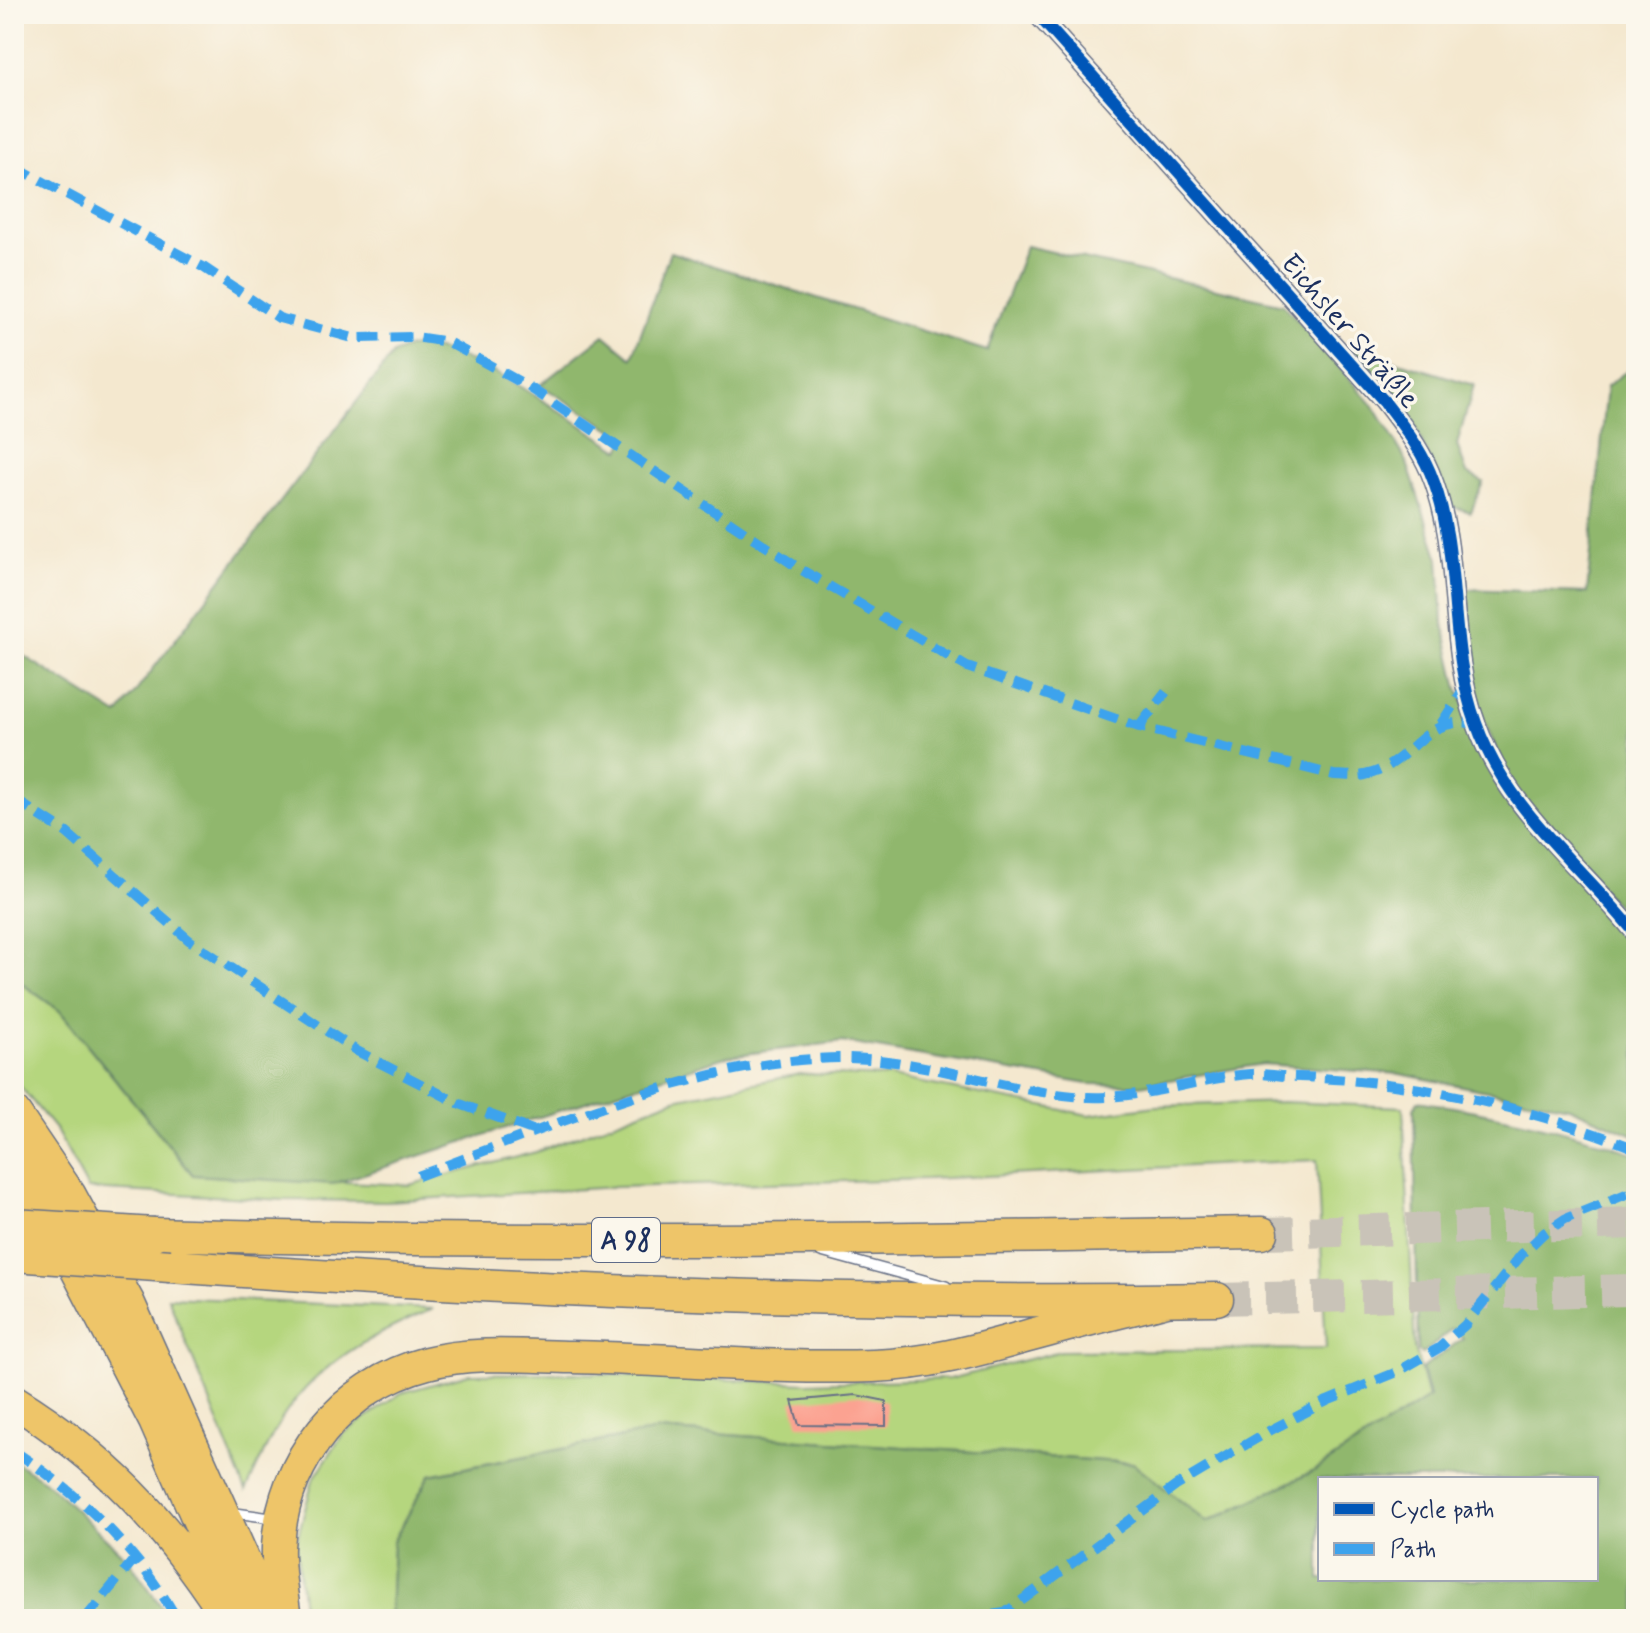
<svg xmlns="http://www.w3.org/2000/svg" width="1650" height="1633" font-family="Mynerve,sans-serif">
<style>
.green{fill:#b5d67e;stroke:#68826e;stroke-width:2}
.forest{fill:#90b76d;stroke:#567366;stroke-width:2;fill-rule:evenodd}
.building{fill:#fba291}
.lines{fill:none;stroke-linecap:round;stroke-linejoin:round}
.highway-tunnel{stroke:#c9c3b8;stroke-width:32;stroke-dasharray:32 16;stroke-linecap:butt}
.lane-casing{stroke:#677086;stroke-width:12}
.street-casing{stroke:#677086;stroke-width:21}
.highway-casing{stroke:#677086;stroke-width:35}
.lane{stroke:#fff;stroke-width:9}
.street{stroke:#fff;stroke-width:18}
.highway{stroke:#eec569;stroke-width:32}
.highway-bridge-casing{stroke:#677086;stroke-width:35;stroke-linecap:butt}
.highway-bridge{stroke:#eec569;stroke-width:32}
.quiet{stroke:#3da3ed;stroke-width:10;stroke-dasharray:20 10;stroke-linecap:butt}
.cycleway-casing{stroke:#fbf7ec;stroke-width:17}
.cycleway{stroke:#0057b8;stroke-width:12}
.labels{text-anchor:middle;stroke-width:7;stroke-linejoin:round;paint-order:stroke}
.shield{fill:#fbf7ec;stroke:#5e6b89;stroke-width:2}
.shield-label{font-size:26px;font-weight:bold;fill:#1b2f5e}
.street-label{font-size:28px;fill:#1b2f5e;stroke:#fbf7ec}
</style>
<rect width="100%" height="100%" fill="#fbf7ec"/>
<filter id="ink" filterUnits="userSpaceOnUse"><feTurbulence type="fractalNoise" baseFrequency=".0125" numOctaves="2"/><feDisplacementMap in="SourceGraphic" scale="16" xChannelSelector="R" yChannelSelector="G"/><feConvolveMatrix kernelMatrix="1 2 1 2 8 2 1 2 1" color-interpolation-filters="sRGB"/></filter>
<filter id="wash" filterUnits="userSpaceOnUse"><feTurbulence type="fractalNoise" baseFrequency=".006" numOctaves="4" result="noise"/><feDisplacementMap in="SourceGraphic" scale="32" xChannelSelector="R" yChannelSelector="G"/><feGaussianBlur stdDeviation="1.8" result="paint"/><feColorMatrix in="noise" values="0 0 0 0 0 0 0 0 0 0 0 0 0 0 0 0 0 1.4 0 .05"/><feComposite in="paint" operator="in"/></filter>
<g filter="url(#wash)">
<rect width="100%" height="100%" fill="#f4e8cf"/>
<!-- green -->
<path class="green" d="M14 978 60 1011 193 1175 409 1185 536 1152 675 1099 800 1074 891 1077 1089 1115 1156 1106 1283 1102 1403 1107 1415 1349 1428 1398 1312 1472 1207 1522 1133 1463 658 1430 430 1475 393 1542 390 1619H304L296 1543 313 1480 343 1434 401 1393 469 1374 575 1373 806 1383 950 1379 1061 1351 1326 1349 1317 1160 926 1179 616 1187 387 1201 284 1200 88 1189 56 1130 14 1079Z
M168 1297 433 1309C374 1334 322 1360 285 1414 269 1437 258 1466 246 1491Z"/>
<!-- forest -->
<path class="forest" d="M1026 246 1283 304 1374 406 1406 460 1439 559 1443 622 1458 689 1490 764 1636 947V1136L1569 1107 1400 1074 1262 1064 1140 1085 1088 1084 842 1042 728 1056 333 1184 193 1175 60 1011 14 978V650L118 715 393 354C400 351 409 346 416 346 471 346 571 420 620 450L626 438 540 385 604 335 632 358 670 252 987 351Z
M1350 347 1474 385 1457 445 1467 473 1483 482 1471 512 1449 506 1413 421Z
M1636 364V926L1516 795 1470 688 1462 589 1587 593 1607 386Z
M1418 1101C1492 1113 1565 1128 1636 1154V1619H390L393 1542 430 1475 658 1430 1133 1463 1207 1522 1312 1472 1429 1397 1422 1369 1463 1338 1452 1329 1423 1354 1418 1351 1414 1108ZM1596 1479V1579H1320V1479Z
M14 1461 45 1481 128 1559 170 1619H14Z"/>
<g id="blocks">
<!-- building -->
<path class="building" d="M856 1395 886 1401V1426L799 1425 792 1401Z"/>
</g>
</g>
<g filter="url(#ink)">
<use href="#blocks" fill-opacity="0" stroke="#677086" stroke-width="2"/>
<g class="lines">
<!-- highway-tunnel -->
<path class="highway-tunnel" d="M1262 1233 1636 1223
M1217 1299 1636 1290"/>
<!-- lane casing -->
<g class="lane-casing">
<path id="lane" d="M821 1252 946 1286
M229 1512 278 1519"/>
</g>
<!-- street casing -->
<g class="street-casing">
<path id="street" d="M1037 14 1384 401C1401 423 1419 446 1430 472 1463 551 1446 642 1476 723 1507 811 1580 864 1636 934"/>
</g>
<!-- highway casing -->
<g class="highway-casing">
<path id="highway" d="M14 1113 69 1194 128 1302 270 1619
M14 1166 59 1235 155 1421 242 1619
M154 1234C523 1245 892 1239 1262 1233
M170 1266C518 1291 867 1305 1217 1299
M14 1401C104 1457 164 1521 222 1609
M285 1619C282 1595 277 1571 278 1547 282 1460 343 1385 427 1363 474 1351 524 1356 571 1357 672 1359 773 1369 873 1366 935 1364 991 1346 1050 1330 1089 1319 1128 1310 1167 1300"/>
</g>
<!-- lane -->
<use href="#lane" class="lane"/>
<!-- street -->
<use href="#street" class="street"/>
<!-- highway -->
<use href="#highway" class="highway"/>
<!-- highway-bridge casing -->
<g class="highway-bridge-casing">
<path id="highway-bridge" d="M14 1225 154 1234
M14 1255 170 1266"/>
</g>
<!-- highway-bridge -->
<use href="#highway-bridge" class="highway-bridge"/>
<!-- quiet -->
<path class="quiet" d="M14 166 203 267 279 318 353 338 416 337 448 342 529 387 800 569 967 667 1139 727 1334 775C1344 775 1356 777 1365 775 1412 766 1422 713 1476 724
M1441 724 1465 687
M1139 727 1166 692
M14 799 67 833 189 940 357 1051 460 1104 538 1132
M418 1176C548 1128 706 1057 846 1058 929 1059 1006 1093 1088 1097 1146 1099 1194 1079 1250 1074 1266 1073 1283 1077 1300 1077 1414 1081 1529 1107 1636 1149
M14 1451C80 1494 138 1550 177 1619
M85 1619 136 1557
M963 1619 1004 1613
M997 1619 1176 1486 1269 1431 1327 1401 1397 1372 1439 1348 1465 1325 1522 1254 1544 1233 1565 1219 1636 1190"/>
<!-- cycleway casing -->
<g class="cycleway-casing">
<path id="cycleway" d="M1037 14 1384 401C1401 423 1419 446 1430 472 1463 551 1446 642 1476 723 1507 811 1580 864 1636 934"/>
</g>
<!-- cycleway -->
<use href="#cycleway" class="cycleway"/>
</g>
</g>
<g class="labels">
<!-- shield labels -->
<rect class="shield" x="592" y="1218" width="68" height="44" rx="6"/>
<g class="shield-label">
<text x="626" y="1249">A 98</text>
</g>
<!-- street labels -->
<g class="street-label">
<text transform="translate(1351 330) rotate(49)" y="10">Eichsler Sträßle</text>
</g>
</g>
<!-- margin -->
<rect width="1650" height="1633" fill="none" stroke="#fbf7ec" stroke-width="48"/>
<!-- legend -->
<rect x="1318" y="1477" width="280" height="104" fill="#fbf7ec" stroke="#a1a7b3" stroke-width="2"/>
<rect x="1334" y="1503" width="40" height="12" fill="#0057b8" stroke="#a1a7b3" stroke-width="2"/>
<text x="1390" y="1517" font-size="24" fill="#1b2f5e">Cycle path</text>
<rect x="1334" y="1543" width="40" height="12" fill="#3da3ed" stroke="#a1a7b3" stroke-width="2"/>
<text x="1390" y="1557" font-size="24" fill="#1b2f5e">Path</text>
</svg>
